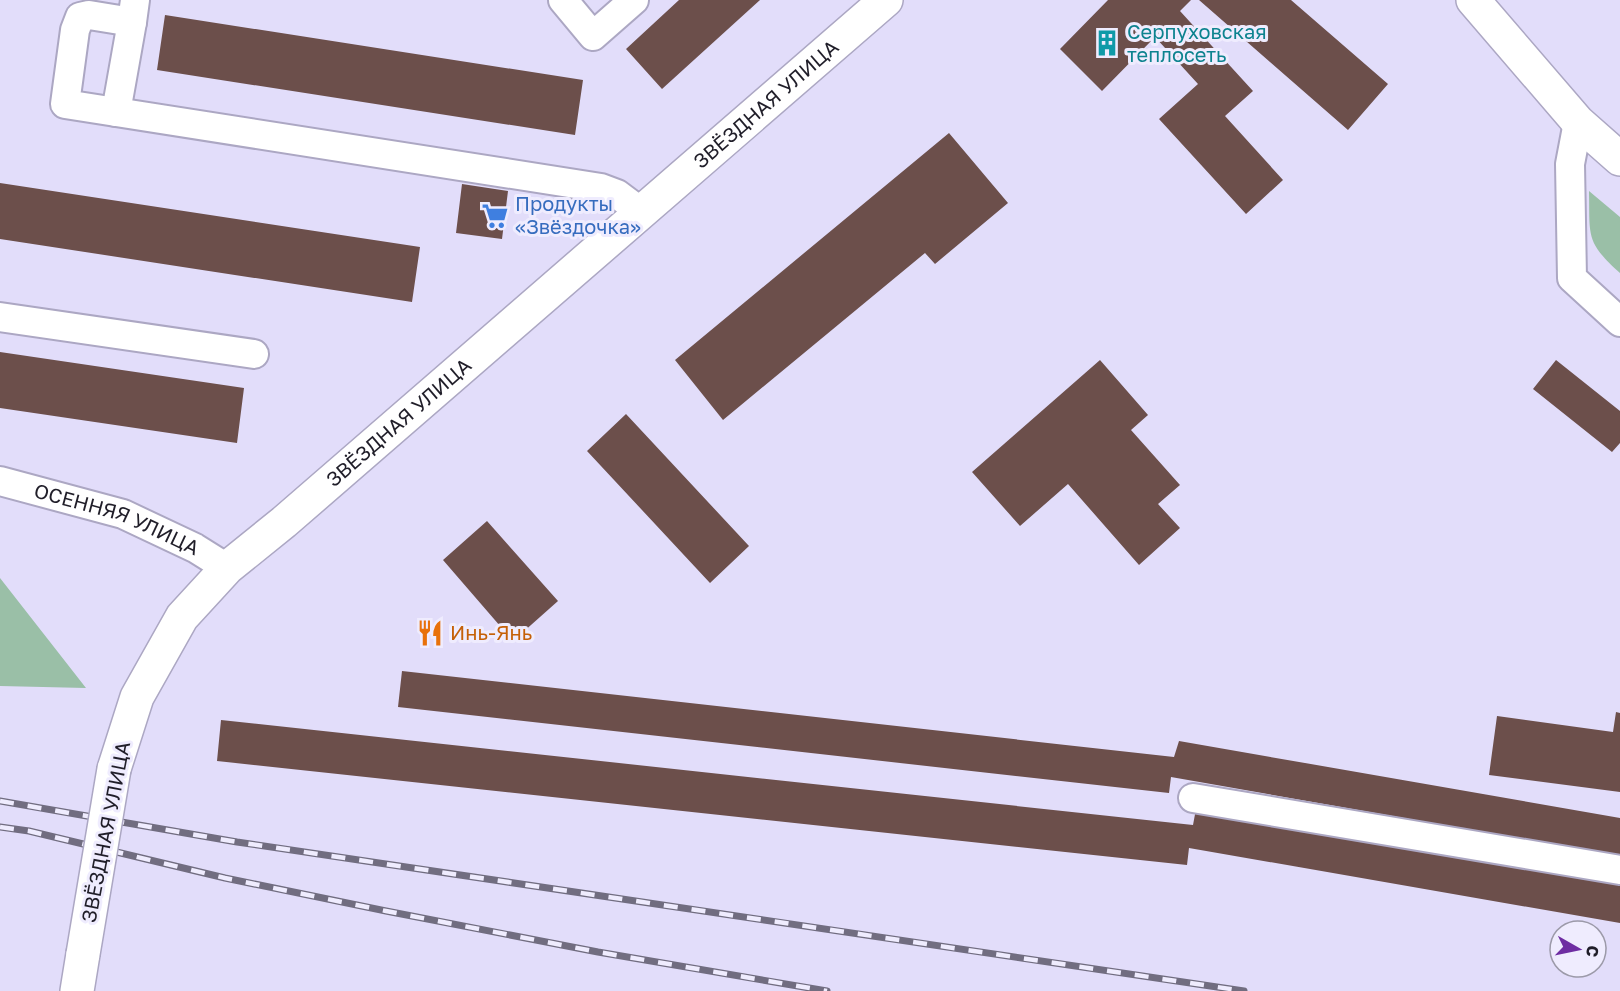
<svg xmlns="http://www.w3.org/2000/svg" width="1620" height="991" font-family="'Golos Text',sans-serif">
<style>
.green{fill:#9abfa7}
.building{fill:#6c4f4b}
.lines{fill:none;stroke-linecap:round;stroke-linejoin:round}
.minor-casing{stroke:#aca7c3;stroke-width:32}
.major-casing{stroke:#aca7c3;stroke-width:36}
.minor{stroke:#fff;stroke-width:28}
.major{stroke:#fff;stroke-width:33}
.rail-casing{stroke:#716d80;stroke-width:7}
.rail{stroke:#efecfe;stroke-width:4.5;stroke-dasharray:14;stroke-linecap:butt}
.major-bridge-casing{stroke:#aca7c3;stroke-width:36;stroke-linecap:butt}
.major-bridge{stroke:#fff;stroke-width:33}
.labels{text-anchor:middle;stroke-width:6;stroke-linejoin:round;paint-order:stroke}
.culture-label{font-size:20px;fill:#0d838f;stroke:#efecfe;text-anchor:start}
.street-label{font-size:20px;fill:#201e29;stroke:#efecfe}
.shop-label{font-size:20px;fill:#366cbe;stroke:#efecfe;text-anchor:start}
.food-label{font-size:20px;fill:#c56008;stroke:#efecfe;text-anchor:start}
</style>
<rect width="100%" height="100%" fill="#e2ddfa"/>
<!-- green -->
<path class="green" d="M1589 191 1620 217V273C1585 242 1590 235 1589 191Z
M0 578 86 688 0 686Z"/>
<!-- building -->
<path class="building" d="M679 0H760L662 89 626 49Z
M1108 0H1191L1180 11 1253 91 1225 116 1283 180 1246 214 1159 119 1198 84 1155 37 1102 91 1060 49Z
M1199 0H1291L1388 84 1348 130Z
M165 15 583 80 575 135 157 70Z
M949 133 1008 203 935 264 925 253 723 420 675 360Z
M0 183 420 247 412 302 0 239Z
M462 184 508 191 502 239 456 233Z
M0 352 244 388 237 443 0 408Z
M1100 360 1148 415 1131 430 1180 485 1158 504 1180 528 1139 565 1068 484 1020 526 972 472Z
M1556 360 1620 411V443L1612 452 1533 389Z
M626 414 749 546 710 583 587 451Z
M487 521 558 601 513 641 443 560Z
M402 671 1174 757 1179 741 1620 818V856L1171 777 1169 793 398 707Z
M1616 712 1620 713V792L1489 775 1497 716 1613 732Z
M221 720 1193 825 1196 809 1620 883V923L1189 848 1187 865 217 761Z"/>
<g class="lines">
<!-- minor casing -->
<g class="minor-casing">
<g id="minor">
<path d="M135 0 132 22 89 15 80 17 75 30 65 104 601 188 617 194 641 212"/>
<path d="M563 0 593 36 634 0"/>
<path d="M116 112 132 22"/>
<path d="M1578 122 1570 164 1572 278 1620 322"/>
<path d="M0 317 254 354"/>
<path id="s1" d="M0 481 123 514 195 548 227 568"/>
<path d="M1193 798 1620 870"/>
</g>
</g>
<!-- major casing -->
<g class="major-casing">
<g id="major">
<path d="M1473 0 1578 122 1620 159"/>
<path id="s2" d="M114 769 137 697 182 617 227 568 284 522 886 0"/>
<path d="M77 991 83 954"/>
</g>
</g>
<!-- minor -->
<use href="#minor" class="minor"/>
<!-- major -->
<use href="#major" class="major"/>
<!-- rail casing -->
<g class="rail-casing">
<path id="rail" d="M0 801 237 842 1244 991
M0 827 29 831 225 878 386 911 598 952 827 991"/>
</g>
<!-- rail -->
<use href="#rail" class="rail"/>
<!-- major-bridge casing -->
<g class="major-bridge-casing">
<path id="major-bridge" d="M83 954 114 769"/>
</g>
<!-- major-bridge -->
<use href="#major-bridge" class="major-bridge"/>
</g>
<!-- icons -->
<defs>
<g id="building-bare" transform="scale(2.07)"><path d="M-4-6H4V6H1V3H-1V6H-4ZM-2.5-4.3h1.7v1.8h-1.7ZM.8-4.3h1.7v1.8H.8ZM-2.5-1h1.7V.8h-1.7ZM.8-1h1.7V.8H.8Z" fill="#0f9aa8" stroke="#efecfe" stroke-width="2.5" paint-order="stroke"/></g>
<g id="supermarket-bare" transform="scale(2.07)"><path d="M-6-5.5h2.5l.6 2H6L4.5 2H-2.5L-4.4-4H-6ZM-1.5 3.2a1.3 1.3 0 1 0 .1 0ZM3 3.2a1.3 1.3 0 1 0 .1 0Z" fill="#3f7fe0" stroke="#efecfe" stroke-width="2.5" paint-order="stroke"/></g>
<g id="restaurant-bare" transform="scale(2.07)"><path d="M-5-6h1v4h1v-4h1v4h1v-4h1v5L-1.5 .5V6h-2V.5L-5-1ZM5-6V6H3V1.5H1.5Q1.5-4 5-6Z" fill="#e8710a" stroke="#efecfe" stroke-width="2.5" paint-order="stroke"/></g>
</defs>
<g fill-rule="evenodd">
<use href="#building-bare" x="1107" y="43"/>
<use href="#supermarket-bare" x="495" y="216"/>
<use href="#restaurant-bare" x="430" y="633"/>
</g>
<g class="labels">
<!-- culture labels -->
<g class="culture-label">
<text x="1127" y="39">Серпуховская<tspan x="1127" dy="23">теплосеть</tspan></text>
</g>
<!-- street labels -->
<g class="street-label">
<text dy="7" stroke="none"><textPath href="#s2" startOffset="945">ЗВЁЗДНАЯ УЛИЦА</textPath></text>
<text dy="7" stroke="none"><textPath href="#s2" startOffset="459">ЗВЁЗДНАЯ УЛИЦА</textPath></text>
<text dy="7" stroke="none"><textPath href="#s1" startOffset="123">ОСЕННЯЯ УЛИЦА</textPath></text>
<text transform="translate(106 832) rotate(-79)" y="7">ЗВЁЗДНАЯ УЛИЦА</text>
</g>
<!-- shop labels -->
<g class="shop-label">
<text x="515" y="211">Продукты<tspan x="515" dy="23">«Звёздочка»</tspan></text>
</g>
<!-- food labels -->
<g class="food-label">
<text x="450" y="640">Инь-Янь</text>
</g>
</g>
<!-- north arrow -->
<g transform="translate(1578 949) rotate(99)"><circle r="28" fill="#efecfe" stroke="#9c9aa9" stroke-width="1.5"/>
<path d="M0-4.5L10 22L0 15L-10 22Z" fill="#6e2da2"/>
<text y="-9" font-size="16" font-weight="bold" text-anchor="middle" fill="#201e29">С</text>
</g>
</svg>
